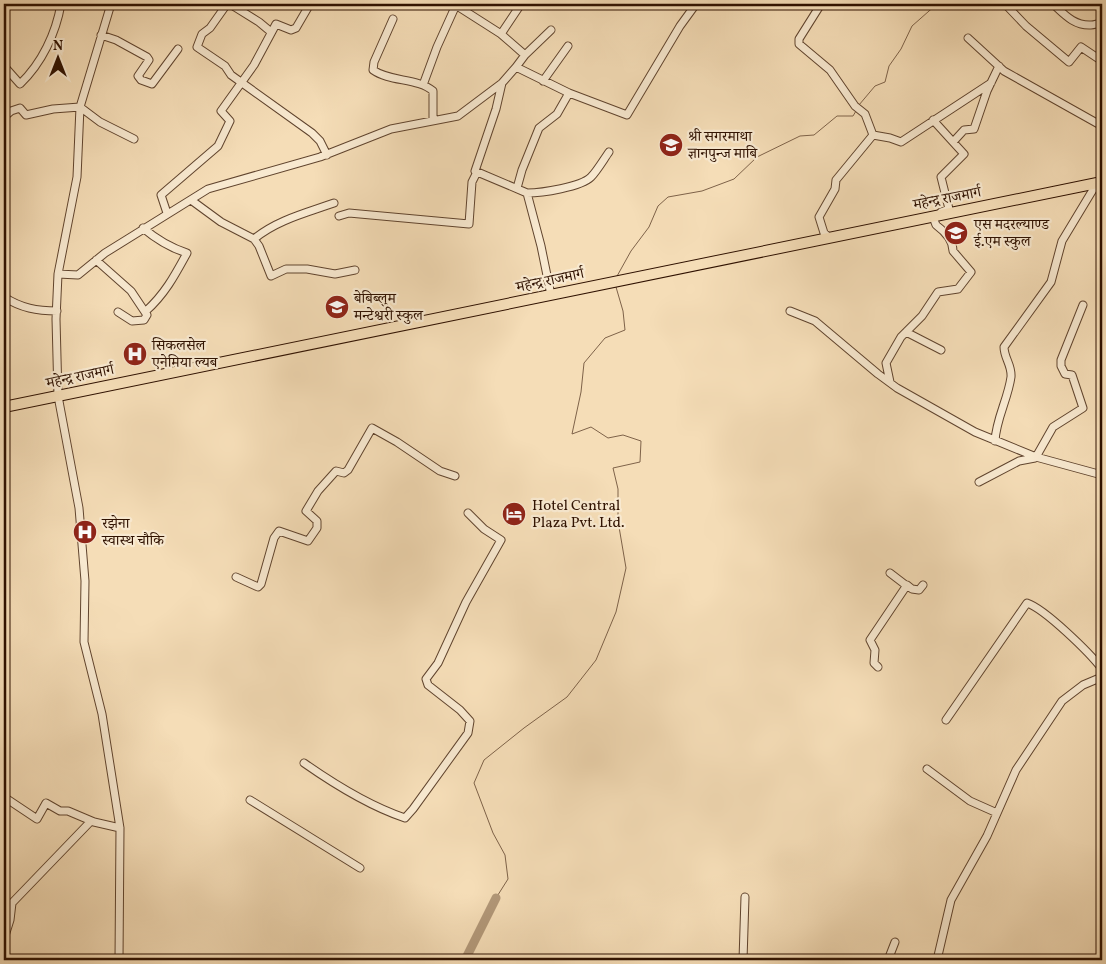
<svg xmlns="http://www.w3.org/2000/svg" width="1106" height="964" font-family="Vollkorn,'Noto Serif Devanagari',serif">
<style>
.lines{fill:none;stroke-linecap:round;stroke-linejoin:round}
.stream{stroke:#7e6249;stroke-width:1}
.river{stroke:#b29879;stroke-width:9}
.minor-casing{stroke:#60442e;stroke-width:9}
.highway-casing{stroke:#2f1100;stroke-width:12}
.minor{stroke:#f8e9d0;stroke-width:7}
.highway{stroke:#f5ddb7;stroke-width:10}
.labels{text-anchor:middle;stroke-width:4.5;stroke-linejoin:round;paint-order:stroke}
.poi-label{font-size:15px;fill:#2f1100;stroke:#f8e9d0;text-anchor:start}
.street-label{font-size:15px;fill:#2f1100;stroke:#f8e9d0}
</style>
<rect width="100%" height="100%" fill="#f5ddb7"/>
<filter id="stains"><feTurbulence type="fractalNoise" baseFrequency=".004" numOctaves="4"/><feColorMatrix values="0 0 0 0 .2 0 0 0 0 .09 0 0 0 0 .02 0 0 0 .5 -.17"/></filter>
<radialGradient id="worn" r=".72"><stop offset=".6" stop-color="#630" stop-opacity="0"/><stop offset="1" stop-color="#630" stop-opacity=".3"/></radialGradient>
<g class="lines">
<!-- stream -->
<path class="stream" d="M859 105 875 86 885 82 889 66 901 49 912 26 937 4
M616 278 631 251 649 227 658 206 668 197 702 191 734 179 757 157 800 136 814 135 837 116H853L856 111
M496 898 508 879 505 855 493 833 474 783 484 760 524 728 567 697 596 660 616 612 626 568 618 521V489L613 468 640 462 641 441 623 435 608 438 591 427 572 434 581 392 584 363 605 338 625 330 623 311 616 287"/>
<!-- river -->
<path class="river" d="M465 960 496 898"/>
<!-- minor casing -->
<g class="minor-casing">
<path id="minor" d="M111 4 80 107 77 177 58 274 56 319 58 396 79 508 85 581 84 642 102 714 120 828 119 960
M227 4 210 28 202 34 197 47 225 66 231 75 312 133 320 141 327 155
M230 4 259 22 271 32
M454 4 501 34
M521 4 501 34 525 55 516 67 569 93 627 115 680 26 696 4
M821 4 799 39V44L830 70 855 106 865 114 873 135
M1053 4C1064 14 1074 26 1091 25 1095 25 1098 23 1102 23
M1007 6 1026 26 1069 62 1081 47 1102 61
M393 19 374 62 373 70C390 82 418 78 433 91V120
M101 35 116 40 147 57 149 60 138 76 141 80 152 84 178 49
M968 38 1004 71 1102 126
M525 55 551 30
M4 66 20 84C42 63 56 33 61 4
M543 81 568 46
M502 83 496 109 475 171 527 193 541 246 551 295
M423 85 437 47 456 5
M4 117 11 111 20 108 26 115 53 109 80 107 100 122 134 139
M933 120 953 142
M517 188 522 170 539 128 557 114 569 93
M527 193C542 193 581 187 591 177 597 171 604 159 609 152
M191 200 221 222 254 239C277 220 306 213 334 203
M941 212 949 209 941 177 964 154 953 142 964 130 974 129 987 91 999 66
M167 213 161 195 218 146 230 121 221 111 254 65 276 24 291 30 296 28 310 4
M339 216 349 213 469 224 472 182 477 172
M143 228C156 239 171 248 187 253 175 275 165 294 146 311
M830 238 824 233 819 217 835 189 836 180 873 135 890 138 901 142 991 83
M254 239 259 246 271 276 286 269H307L335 274 355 270
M96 260 131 291 147 315 144 320 132 321 118 312
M58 274 78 275 105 253 208 189 320 157 391 129 458 116 502 83 516 67
M4 297C21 308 37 311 57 311
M790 311 815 321 878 374 897 388 975 432 1036 457 1102 475
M906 332 941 350
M890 382 886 363 901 337 922 316 938 292 958 289 971 272 953 251C953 240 944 231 936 225L933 217
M995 441C996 419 1008 399 1011 377 1012 365 1004 358 1004 347L1051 282 1062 241 1097 183
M1036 457 1053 427 1083 408 1072 375 1065 374 1061 366V360L1083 305
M979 482 1019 461 1035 458
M890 573 907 586
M236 577 258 587 261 584 274 538 279 531 308 541 317 528V521L306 511 318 491 336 471 344 473 348 470 372 428 397 442 440 471 455 476
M878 667 874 663 875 650 870 640 907 585 912 589 919 590 923 585
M946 720 1027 603C1045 609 1090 653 1102 669
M304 763C334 784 369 806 405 818L413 809 468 733 470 721 460 710 428 685 426 679 438 663 466 602 501 540 484 529 468 513
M927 769 970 801 997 813
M4 797 37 819 46 803 60 811H68L94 822 120 828
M250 800 360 868
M4 939 10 920 12 903 91 821
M743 960 745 897
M888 960 895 942
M937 960 951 900 987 836 1016 770 1062 701 1083 685 1102 677"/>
</g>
<!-- highway casing -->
<g class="highway-casing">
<path id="highway" d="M4 407 1102 182"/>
</g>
<!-- minor -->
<use href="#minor" class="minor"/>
<!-- highway -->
<use href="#highway" class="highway"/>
</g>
<!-- icons -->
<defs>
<g id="school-disc" transform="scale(1.25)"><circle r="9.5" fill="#8f2418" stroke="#f8e9d0"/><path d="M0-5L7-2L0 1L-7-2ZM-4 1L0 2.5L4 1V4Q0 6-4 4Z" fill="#fff"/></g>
<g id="hospital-disc" transform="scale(1.25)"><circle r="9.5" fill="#8f2418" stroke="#f8e9d0"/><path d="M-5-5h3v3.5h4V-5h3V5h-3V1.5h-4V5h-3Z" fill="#fff"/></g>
<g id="hotel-disc" transform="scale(1.25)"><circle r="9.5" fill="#8f2418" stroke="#f8e9d0"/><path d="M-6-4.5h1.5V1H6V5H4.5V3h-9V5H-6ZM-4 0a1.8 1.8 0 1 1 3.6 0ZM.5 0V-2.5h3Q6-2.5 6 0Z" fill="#fff"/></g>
</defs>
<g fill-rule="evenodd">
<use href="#school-disc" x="671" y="145"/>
<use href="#school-disc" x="956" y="233"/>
<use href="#school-disc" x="337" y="307"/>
<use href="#hospital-disc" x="135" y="354"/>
<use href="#hotel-disc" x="514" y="514"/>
<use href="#hospital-disc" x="85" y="532"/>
</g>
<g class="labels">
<!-- poi labels -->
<g class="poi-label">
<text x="688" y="141">श्री सगरमाथा<tspan x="688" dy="17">ज्ञानपुन्ज माबि</tspan></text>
<text x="974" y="229">एस मदरल्याण्ड<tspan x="974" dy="17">ई.एम स्कुल</tspan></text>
<text x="354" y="303">बेबिब्लुम<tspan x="354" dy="17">मन्टेश्वरी स्कुल</tspan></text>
<text x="152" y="350">सिकलसेल<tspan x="152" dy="17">एनेमिया ल्यब</tspan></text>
<text x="532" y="510">Hotel Central<tspan x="532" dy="17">Plaza Pvt. Ltd.</tspan></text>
<text x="102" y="528">रझेना<tspan x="102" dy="17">स्वास्थ चौकि</tspan></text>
</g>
<!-- street labels -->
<g class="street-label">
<text transform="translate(947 198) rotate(-11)" y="5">महेन्द्र राजमार्ग</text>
<text transform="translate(550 280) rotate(-12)" y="5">महेन्द्र राजमार्ग</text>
<text transform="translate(80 376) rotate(-12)" y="5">महेन्द्र राजमार्ग</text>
</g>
</g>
<!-- margin -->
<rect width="1106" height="964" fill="none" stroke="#f5ddb7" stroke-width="20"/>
<rect x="5" y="5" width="1096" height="954" fill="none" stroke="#2f1100" stroke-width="2.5"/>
<rect x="10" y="10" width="1086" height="944" fill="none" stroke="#2f1100"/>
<!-- north arrow -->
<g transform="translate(58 58)" stroke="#f8e9d0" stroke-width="4" paint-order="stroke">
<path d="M0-4L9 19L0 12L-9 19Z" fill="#2f1100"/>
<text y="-8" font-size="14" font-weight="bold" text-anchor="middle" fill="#2f1100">N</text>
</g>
<rect width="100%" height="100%" filter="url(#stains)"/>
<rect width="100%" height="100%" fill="url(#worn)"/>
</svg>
